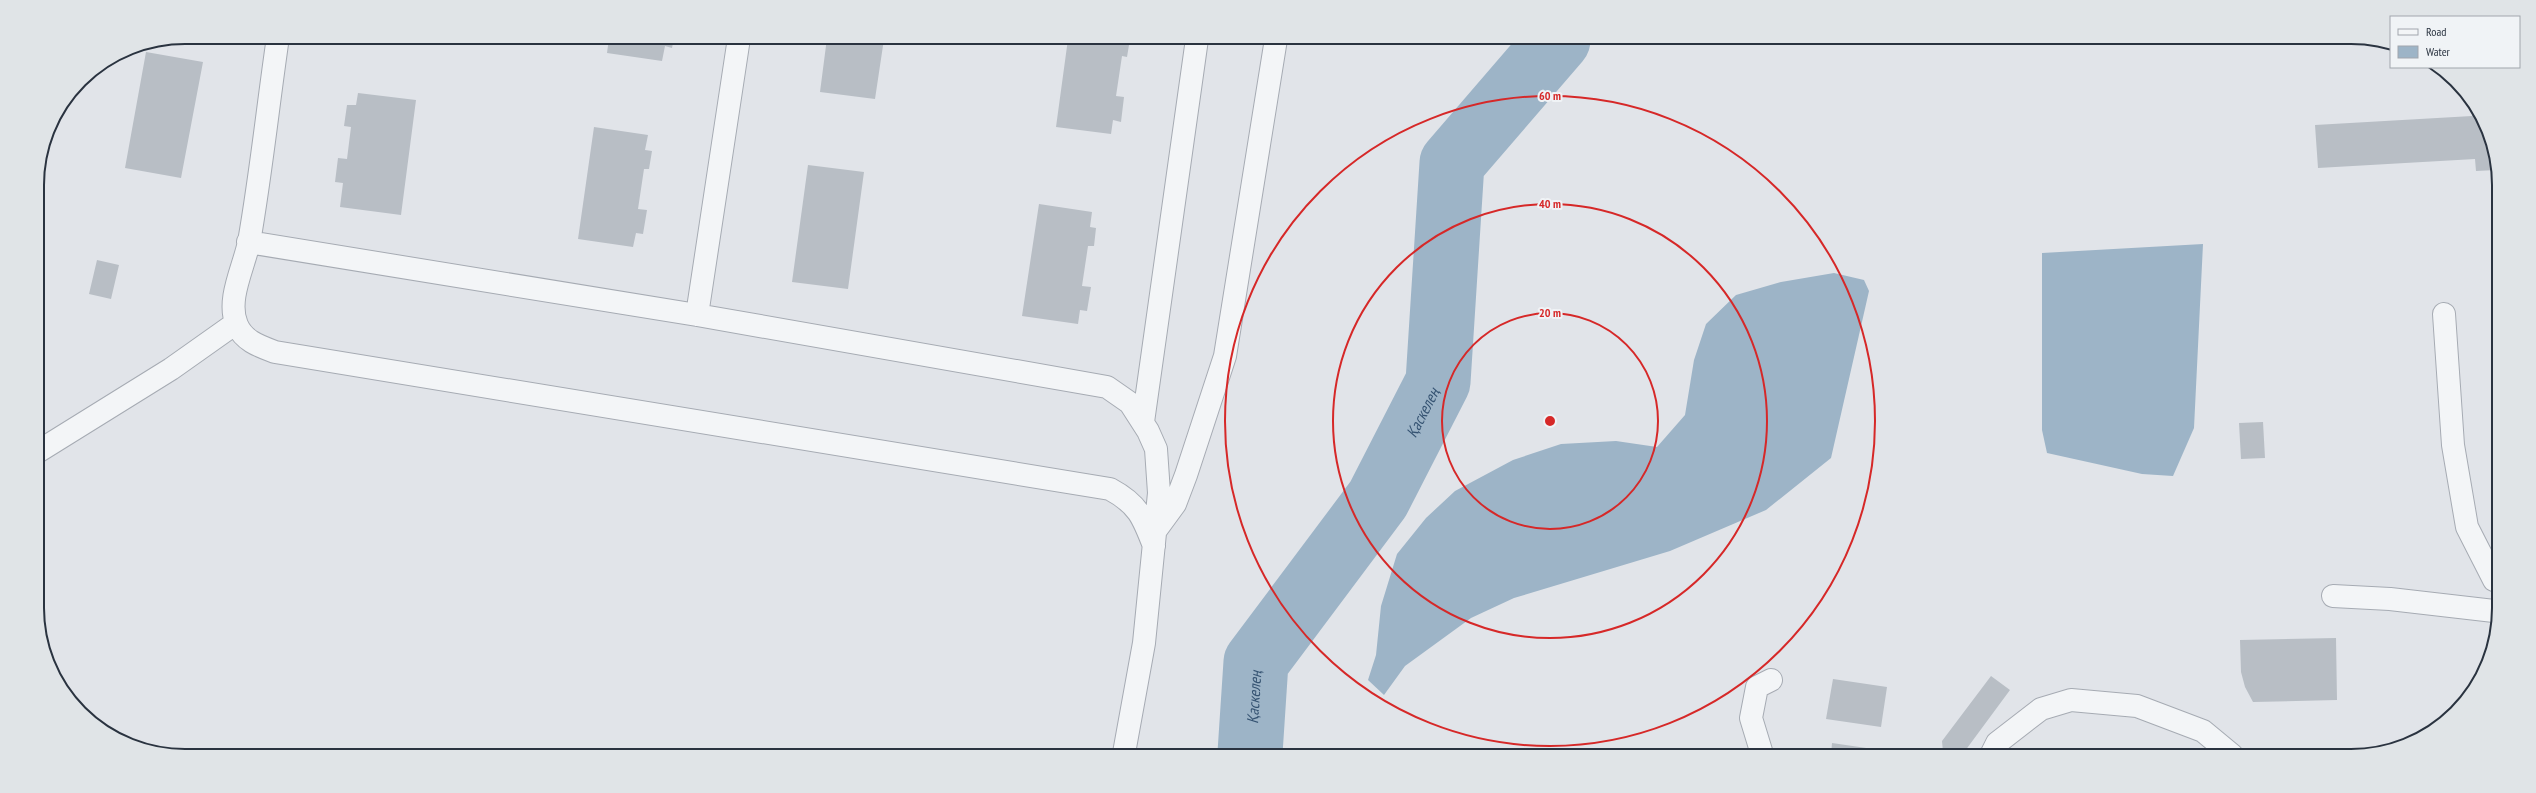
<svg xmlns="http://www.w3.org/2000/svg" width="2536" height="793" font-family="'PT Sans Narrow',sans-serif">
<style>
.water{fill:#9db4c7}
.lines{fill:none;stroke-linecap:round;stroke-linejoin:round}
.river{stroke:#9db4c7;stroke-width:65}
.building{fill:#b8bec5}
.minor-casing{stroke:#a6abb3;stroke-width:24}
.minor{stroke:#f3f5f7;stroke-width:22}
.ring{fill:none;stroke:#d62828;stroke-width:2}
.labels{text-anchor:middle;stroke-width:4;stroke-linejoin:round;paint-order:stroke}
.water-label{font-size:16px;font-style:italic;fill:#355372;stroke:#f0f3f6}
.rim{fill:none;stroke:#2a3340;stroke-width:2}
.centre{fill:#d62828;stroke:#f0f3f6;stroke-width:2}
.ring-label{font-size:12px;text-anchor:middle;font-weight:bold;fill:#d62828;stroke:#f0f3f6;stroke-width:4;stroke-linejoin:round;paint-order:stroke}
</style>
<rect width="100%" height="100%" fill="#e1e4e9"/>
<!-- water -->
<path class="water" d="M2203 244 2194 428 2173 476 2142 474 2047 453 2042 430V253Z
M1834 273 1864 280 1869 291 1831 458 1766 510 1670 551 1514 598 1471 618 1405 666 1384 695 1368 680 1376 655 1381 606 1397 554 1426 518 1455 491 1513 460 1561 444 1616 441 1657 447 1685 415 1694 360 1706 324 1736 295 1781 282Z"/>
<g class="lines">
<!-- river -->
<path class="river" id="s1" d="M1250 753 1256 662 1378 499 1438 382 1452 163 1558 40"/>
</g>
<!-- building -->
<path class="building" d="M609 38H674L672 48 665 46 662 61 607 53Z
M827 38 884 39 875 99 820 92Z
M1068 39H1130L1127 57 1122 56 1116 96 1124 97 1121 122 1113 120 1111 134 1056 127Z
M146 52 203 62 181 178 125 168Z
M358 93 416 100 401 215 340 207 343 183 335 182 338 158 347 159 351 127 344 126 347 105H356Z
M2476 108 2484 119 2496 156V170L2476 171 2475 159 2318 168 2315 125 2472 116V109Z
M594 127 648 135 645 150 652 151 649 169H644L638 209 647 210 643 234 636 233 633 247 578 239Z
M808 165 864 172 848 289 792 282Z
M1039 204 1092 212 1090 227 1096 228 1094 246H1088L1082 286 1091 287 1087 311 1080 310 1078 324 1022 316Z
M97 260 119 265 111 299 89 294Z
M2263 422 2265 458 2241 459 2239 423Z
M2336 638 2337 700 2253 702 2245 687 2241 672 2240 640Z
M1991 676 2010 690 1962 755H1947L1943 752 1942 741Z
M1833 679 1887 687 1881 727 1826 719Z
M1832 743 1880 750V755H1831Z"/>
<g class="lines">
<!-- minor casing -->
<g class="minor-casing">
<path id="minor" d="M278 37C268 105 261 174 249 242 244 267 226 300 237 325 244 341 259 346 275 352L1110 489C1138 504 1143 517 1154 546
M248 242 697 315 1107 387 1130 403 1148 431 1156 449 1159 493 1144 643 1124 753
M2444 314 2453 445 2467 527 2494 580
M697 315 739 38
M1143 422 1197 39
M39 451 171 369 236 323
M1156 530 1175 504 1186 475 1225 356 1276 39
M2333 596 2390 599 2494 611
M1762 754 1751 718 1757 687 1771 680
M1991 755 1997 743 2041 709 2071 700 2137 706 2203 731 2232 755"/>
</g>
<!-- minor -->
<use href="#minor" class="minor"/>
</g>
<!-- distance rings -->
<g class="ring">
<circle cx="1550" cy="421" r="108"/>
<circle cx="1550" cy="421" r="217"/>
<circle cx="1550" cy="421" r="325"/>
</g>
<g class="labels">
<!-- water labels -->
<g class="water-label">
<text dy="6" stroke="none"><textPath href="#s1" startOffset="392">Қаскелең</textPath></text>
<text dy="6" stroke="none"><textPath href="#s1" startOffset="56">Қаскелең</textPath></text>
</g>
</g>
<!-- crop -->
<path d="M0 0H2536V793H0ZM185 44H2351A141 141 0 0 1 2492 185V608A141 141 0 0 1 2351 749H185A141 141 0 0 1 44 608V185A141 141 0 0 1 185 44Z" fill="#e0e4e7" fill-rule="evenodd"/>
<path class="rim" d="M185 44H2351A141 141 0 0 1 2492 185V608A141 141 0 0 1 2351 749H185A141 141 0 0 1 44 608V185A141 141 0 0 1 185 44Z"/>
<circle cx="1550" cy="421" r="6" class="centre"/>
<g class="ring-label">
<text x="1550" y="100">60 m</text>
<text x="1550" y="208">40 m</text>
<text x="1550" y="317">20 m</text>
</g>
<!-- legend -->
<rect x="2390" y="16" width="130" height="52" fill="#f0f3f6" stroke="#a1a6ad"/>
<rect x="2398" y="29" width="20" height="6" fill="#f3f5f7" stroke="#a1a6ad"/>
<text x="2426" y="36" font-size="12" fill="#2a3340">Road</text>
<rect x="2398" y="46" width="20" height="12" fill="#9db4c7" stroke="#a1a6ad"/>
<text x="2426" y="56" font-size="12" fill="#2a3340">Water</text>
</svg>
